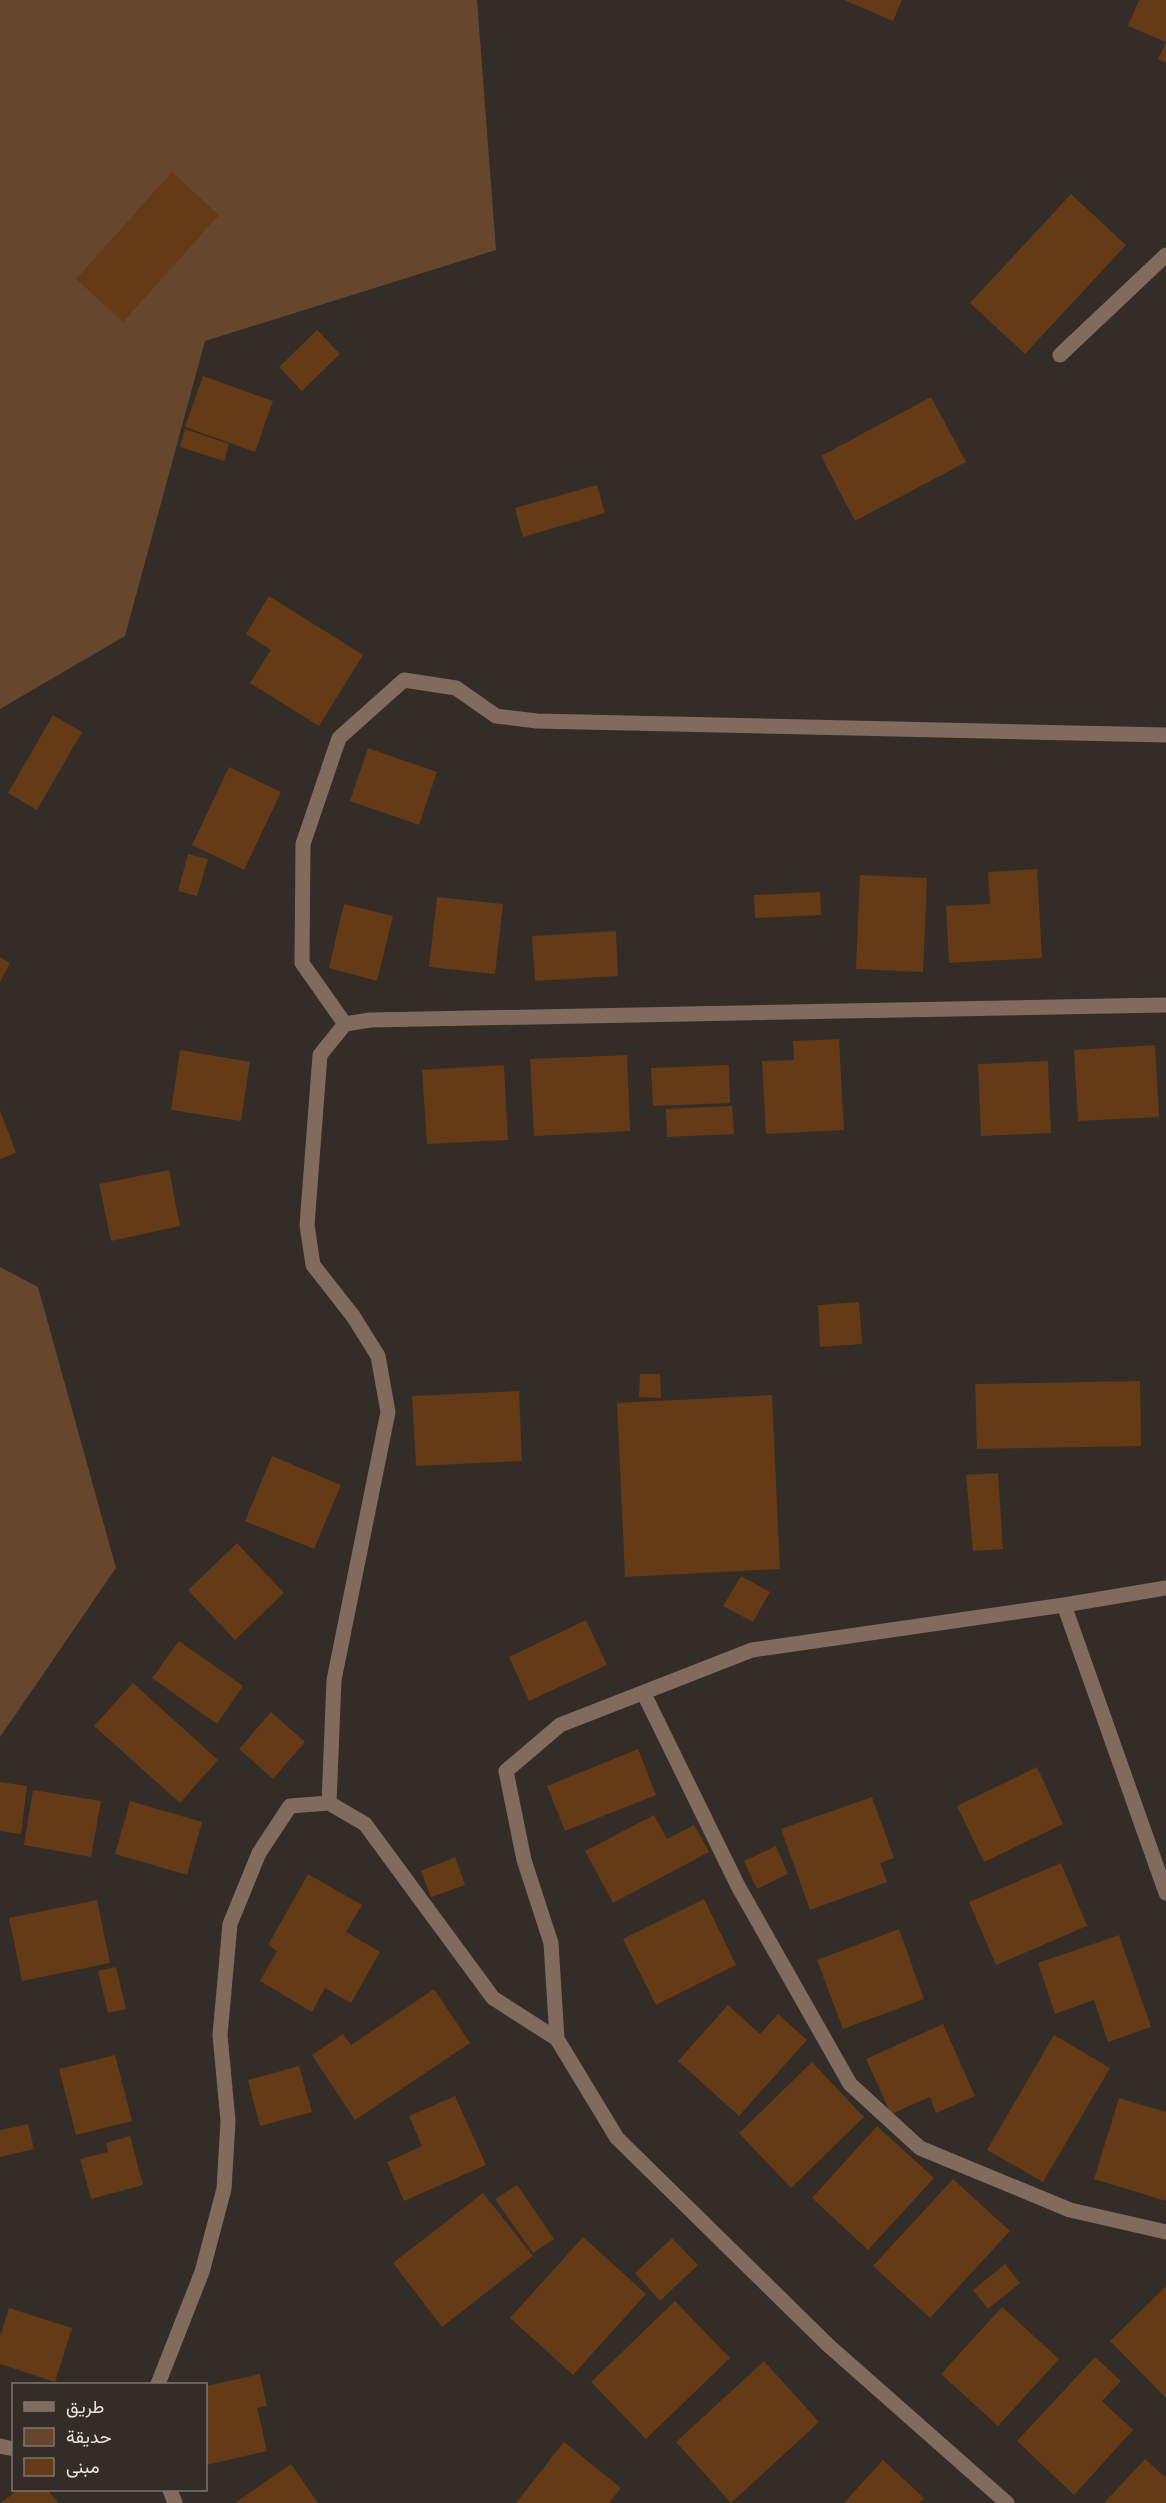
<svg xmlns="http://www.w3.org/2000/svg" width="1166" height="2503" font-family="Signika,Vazirmatn,sans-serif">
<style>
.green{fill:#67462e}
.building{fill:#653a17}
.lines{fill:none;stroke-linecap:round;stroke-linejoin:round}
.minor{stroke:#816b5d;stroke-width:15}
</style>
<rect width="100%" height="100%" fill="#332c27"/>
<!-- green -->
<path class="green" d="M0 0H477L496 250 205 341 125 636 0 709Z
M0 1267 38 1287 116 1568 0 1737Z"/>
<!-- building -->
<path class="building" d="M844 0H902L893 21Z
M1139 0H1166V63L1158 59 1166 42 1128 26Z
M172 172 219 215 123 322 76 279Z
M1071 194 1126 245 1025 354 970 303Z
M317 330 340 354 302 391 279 367Z
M203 376 273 401 255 452 185 427Z
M931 397 966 462 855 521 821 456Z
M185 429 229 444 224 461 180 447Z
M597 485 605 513 523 537 515 508Z
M269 596 363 655 319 726 250 683 271 650 246 634Z
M53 715 82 732 37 810 8 793Z
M368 748 437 772 419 825 350 801Z
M229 767 281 792 244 870 192 845Z
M188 854 208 859 197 896 178 891Z
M1037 869 1042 958 949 963 946 906 990 904 988 872Z
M860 875 927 878 923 972 856 969Z
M820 892 821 915 755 918 754 895Z
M437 897 503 904 495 974 429 967Z
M344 904 393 916 377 981 329 968Z
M616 931 618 976 535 981 532 936Z
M0 957 10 963 0 982Z
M839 1039 844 1130 766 1134 762 1061 794 1060 793 1041Z
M1155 1045 1159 1117 1078 1121 1074 1050Z
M180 1050 250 1062 241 1121 171 1110Z
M627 1055 630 1131 534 1136 530 1059Z
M1048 1061 1051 1133 981 1136 978 1064Z
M504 1065 508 1140 427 1144 422 1070Z
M729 1065 730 1103 653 1106 651 1068Z
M732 1106 734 1134 667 1137 666 1109Z
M0 1110 16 1153 0 1159Z
M169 1170 180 1226 111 1241 99 1184Z
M859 1302 862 1344 820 1347 818 1305Z
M640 1374H660L661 1398 639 1397Z
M1140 1381 1141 1446 977 1449 975 1384Z
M519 1391 522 1461 416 1466 412 1396Z
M772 1395 780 1569 625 1577 617 1403Z
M272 1456 341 1485 314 1549 245 1521Z
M998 1473 1003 1549 973 1551 966 1475Z
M237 1543 284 1593 235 1640 188 1590Z
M741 1576 770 1592 753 1622 723 1606Z
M586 1620 607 1665 529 1701 509 1657Z
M179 1641 243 1686 217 1724 152 1678Z
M133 1683 218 1760 180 1803 94 1726Z
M271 1712 305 1742 273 1779 239 1749Z
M638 1749 656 1795 565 1831 547 1786Z
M1037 1767 1063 1824 984 1862 957 1806Z
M0 1782 27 1786 21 1834 0 1831Z
M33 1790 101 1801 91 1857 24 1845Z
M872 1797 894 1858 880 1863 887 1882 810 1910 781 1829Z
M130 1801 202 1822 187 1875 115 1854Z
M654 1815 667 1839 694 1825 709 1852 613 1903 585 1851Z
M776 1846 788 1874 757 1889 744 1861Z
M455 1857 465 1885 431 1897 421 1871Z
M1061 1863 1087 1926 996 1965 969 1902Z
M308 1874 362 1905 346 1932 380 1952 351 2003 325 1988 312 2012 260 1981 277 1951 268 1945Z
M704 1899 736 1965 656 2005 623 1939Z
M97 1900 110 1963 22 1981 9 1918Z
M899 1929 924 1999 843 2029 817 1960Z
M1119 1935 1151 2027 1108 2042 1094 2000 1055 2014 1038 1963Z
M116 1967 126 2009 108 2013 98 1971Z
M434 1989 470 2043 355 2120 312 2055 343 2034 351 2045Z
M728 2005 760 2034 778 2014 807 2040 739 2116 678 2061Z
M943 2024 975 2096 936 2113 930 2097 891 2114 866 2059Z
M1054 2035 1110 2068 1043 2182 987 2150Z
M115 2055 132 2121 76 2135 59 2069Z
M812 2062 864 2117 791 2188 739 2133Z
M299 2066 312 2112 260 2126 248 2080Z
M455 2096 486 2165 404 2201 387 2162 422 2146 409 2116Z
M1119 2098 1166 2112V2201L1094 2179Z
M28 2124 34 2149 0 2157V2130Z
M877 2126 934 2178 868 2250 812 2198Z
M130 2136 143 2185 91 2199 80 2159 108 2152 106 2143Z
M953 2179 1010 2231 930 2318 873 2266Z
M517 2185 554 2239 533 2253 495 2199Z
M483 2193 533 2256 442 2327 393 2263Z
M583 2237 646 2294 573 2375 510 2318Z
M672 2238 698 2265 660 2301 635 2273Z
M1005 2264 1020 2283 988 2309 973 2290Z
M1166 2286V2398L1110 2341Z
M675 2301 730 2358 646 2439 591 2382Z
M1002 2307 1059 2359 998 2426 941 2374Z
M9 2308 72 2328 55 2382 0 2364V2336Z
M1095 2357 1121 2381 1102 2401 1133 2430 1074 2495 1017 2441Z
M764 2361 819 2422 731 2503 676 2442Z
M260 2374 267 2406 257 2408 267 2451 206 2465V2386Z
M564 2442 621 2488 609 2503H516Z
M1145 2459 1166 2478V2503H1104Z
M883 2460 924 2498 919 2503H844Z
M291 2464 318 2503H235Z
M18 2490H48L58 2503H0Z"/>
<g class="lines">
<!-- minor -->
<path class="minor" d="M1060 355 1166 255
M345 1024 302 963 303 844 339 738 404 680 456 688 496 716 537 721 1166 735
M1064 1605 1166 1893
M644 1694 738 1886 850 2084 920 2148 1070 2210 1166 2232
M329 1803 334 1680 388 1412 378 1356 353 1316 313 1265 307 1225 320 1055 345 1024 370 1020 1166 1005
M158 2384 202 2272 224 2189 228 2121 220 2035 230 1924 259 1853 290 1806 329 1803 365 1824 493 1998 557 2039
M0 2446 14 2449
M170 2490 175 2503
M1007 2503 828 2345 617 2138 557 2039 551 1943 524 1860 506 1771 560 1725 752 1650 1064 1605 1166 1588"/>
</g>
<!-- legend -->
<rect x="12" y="2383" width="195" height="108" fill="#332c27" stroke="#7c7672" stroke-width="1.5"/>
<rect x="24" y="2402" width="30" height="9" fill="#816b5d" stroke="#7c7672" stroke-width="1.5"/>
<text x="66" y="2413" font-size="18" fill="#eae5e2">طريق</text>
<rect x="24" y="2428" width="30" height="18" fill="#67462e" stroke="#7c7672" stroke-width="1.5"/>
<text x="66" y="2443" font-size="18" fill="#eae5e2">حديقة</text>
<rect x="24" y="2458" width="30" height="18" fill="#653a17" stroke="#7c7672" stroke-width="1.5"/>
<text x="66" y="2473" font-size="18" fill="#eae5e2">مبنى</text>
</svg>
